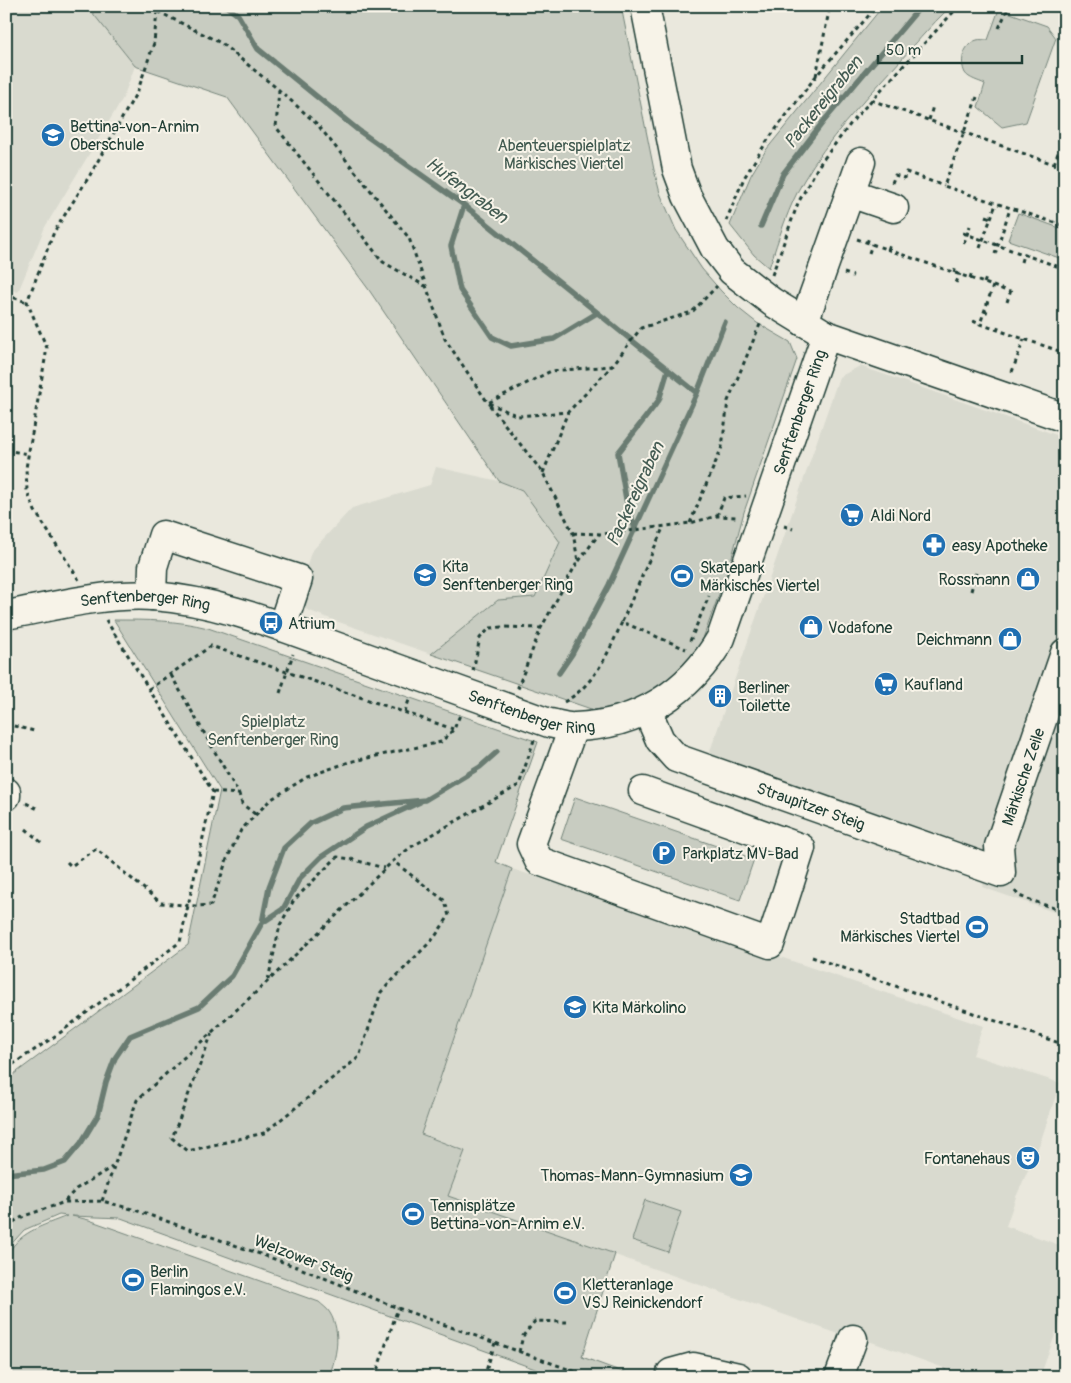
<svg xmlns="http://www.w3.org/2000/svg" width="1071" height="1383" font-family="Pangolin,sans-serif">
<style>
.built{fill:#d9dacf}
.green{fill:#c8ccc1;stroke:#74847a}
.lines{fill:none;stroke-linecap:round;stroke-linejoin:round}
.stream{stroke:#6a7c72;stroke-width:5.5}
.minor-casing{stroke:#1f3d34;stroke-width:31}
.path{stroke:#1f3d34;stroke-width:3;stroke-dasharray:4 4;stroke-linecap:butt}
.minor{stroke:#f7f3e8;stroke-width:28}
.labels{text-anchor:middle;stroke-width:4;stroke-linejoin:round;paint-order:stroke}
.poi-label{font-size:16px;fill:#1f3d34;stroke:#f7f3e8;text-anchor:start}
.park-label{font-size:16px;fill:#415a50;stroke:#f7f3e8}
.street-label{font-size:16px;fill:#1f3d34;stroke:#f7f3e8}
.water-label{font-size:18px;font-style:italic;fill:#445c53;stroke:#f7f3e8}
</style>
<rect width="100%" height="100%" fill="#eae8dd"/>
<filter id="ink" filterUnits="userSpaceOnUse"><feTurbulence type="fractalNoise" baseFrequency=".02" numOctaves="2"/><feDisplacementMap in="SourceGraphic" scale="10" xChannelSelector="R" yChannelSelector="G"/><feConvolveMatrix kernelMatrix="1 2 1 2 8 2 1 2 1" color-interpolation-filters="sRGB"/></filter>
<g filter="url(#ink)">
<!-- built -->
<path class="built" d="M6 6H87L135 66 123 98 45 227 18 292 6 288Z
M860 366 1065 438V916L982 887 992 856 708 757 839 377Z
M436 467 499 481 522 490 560 542 535 597 498 600 431 654 333 620 295 605 311 552 352 508 430 485Z
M512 869 736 942 983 1026 973 1055 1060 1083 1040 1143 1016 1197 1006 1226 1065 1247V1307L1040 1377H969L866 1340 853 1339 448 1196 465 1151 421 1134Z"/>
<!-- green -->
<path class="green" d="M87 6H621L654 170 660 193 676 230 702 269 721 291 738 308 757 323 790 342 797 359 744 512 730 564 701 644 692 658 658 689 622 706 594 710 431 654 498 600 535 597 560 542 522 490 499 481 369 290 227 97 135 66Z
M883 6H951C930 26 911 49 892 70 860 105 828 139 804 180 788 207 779 238 769 268L754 255 730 225 751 175 766 150Z
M999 9 1047 26 1056 38 1026 122 1002 127 978 107 985 84C979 81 969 79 965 73 959 61 964 44 977 40 980 39 984 40 988 40Z
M1018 213 1065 230V260L1008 240Z
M114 620C146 620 177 620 208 628L538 742 496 862 512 869 421 1134 465 1151 448 1196 615 1254 582 1357 628 1374 626 1377H557L121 1218 72 1216 89 1220 319 1302C322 1305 328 1309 330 1313 342 1333 336 1357 329 1377H6V1259C16 1232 43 1226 67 1216L59 1215 24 1230 6 1250V1080L188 945 220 790Z
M575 797 754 859 740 900 561 839Z
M645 1200 681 1212 668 1252 632 1240Z"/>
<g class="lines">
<!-- stream -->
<path class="stream" d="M226 6 238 15 258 49 358 130 464 205 697 393
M464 205 451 246 460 290 492 337 511 346 554 339 597 313
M761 226 783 174 823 122 921 6
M635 529 626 499 618 453 659 400 668 370
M559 673 572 654 609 585 697 393 725 322
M262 923 283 909 300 878 321 857 366 827 420 802
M6 1174 44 1170 65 1162 81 1143 98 1115 106 1082 115 1058 130 1036 199 1007 232 976 262 923 269 887 284 848 311 823 343 808 425 800 480 767 497 752"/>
<!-- minor casing -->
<g class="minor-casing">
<g id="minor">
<path d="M645 6 677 169 687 196 715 249 732 271 772 302 826 335 1065 418"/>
<path d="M850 193 894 208"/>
<path d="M804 322 861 162"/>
<path d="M152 596 153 567 163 535 298 579 282 627"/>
<path id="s1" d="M6 615C55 606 103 593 153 596 218 601 274 624 335 646 406 672 478 697 549 723 557 724 567 728 575 727 639 725 690 692 721 638L826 335"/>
<path id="s2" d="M647 710 660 740 676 758 1001 873 999 846 1065 653"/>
<path d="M573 728 531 844 539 861 770 944 801 848 643 791"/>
<path d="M6 792V796"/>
<path d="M673 1377 671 1373 693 1367 738 1377"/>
<path d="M839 1377 853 1339"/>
</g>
</g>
<!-- path -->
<path class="path" d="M152 6 157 11 221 43 279 90 317 124 409 238 445 339 488 403 518 416 568 412 612 366 641 328 692 312 717 286
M999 28 1009 6
M816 76 830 6
M279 90 276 127 383 262 425 286
M977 97 944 186 1065 226
M871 100 1065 168
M929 120 933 106
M1054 164 1065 134
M892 183 895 175 904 178 906 172 944 186
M986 216 991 218
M726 221 744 178 767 141 816 76 877 6
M963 233 1065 269
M857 239 993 286 980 324 1065 353
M867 243 869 237
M964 243 970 226
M980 248 996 204
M888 250 890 244
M869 253 872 244
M995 254 1010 209
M1021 262 1023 255
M844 273 853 276
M954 273 956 267
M772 275 798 203 819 165 855 118 959 6
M970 278 972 272
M956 283 960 274
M984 283 986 278
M993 286 1010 292
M6 295 27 302
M1007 302 1012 287
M984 311 990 313
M973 321 980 324
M997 330 999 325
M1012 372 1024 339
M6 450 28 454
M543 473 568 412
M717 516 724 498 746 496
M690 523 722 447 728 401 761 322
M784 526 793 529
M573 533 602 534 690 523 717 516 736 517
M579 561 599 534
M79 580 35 511 27 491 26 468 47 348 27 302 54 232 90 175 138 90 154 43 157 11
M971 591 976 573
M622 622 663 528
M690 641 709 596
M473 671 480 638 490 628 503 627 541 628
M171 675 239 794 242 804 255 814
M520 688 518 687 541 628 578 561 573 533 543 473 488 403 551 371 612 366
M149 689 211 646 453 729
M280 693 293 654
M564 702C594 686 609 652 622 622L686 649
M405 712 410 697
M6 724 34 731
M213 792 238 794
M26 803 40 810
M26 829 42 843
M67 862 71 866 96 849 161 903 195 906 211 905 227 859 241 830 270 800 307 777 349 762 441 742 454 729 460 715
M1015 891 1019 896 1065 912
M812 957 1065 1045
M268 980 280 925 294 900 337 857 351 859 384 868
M212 1033 172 1138 188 1151 264 1133 359 1057 381 992 434 938 449 916 445 901 393 861
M6 1069 61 1032 180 942 213 792 106 620
M65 1201 76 1189 112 1167
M102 1201 137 1100 265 984 393 861 411 847 519 785 534 740
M6 1226 24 1216 65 1202 102 1201 132 1209 297 1267 398 1308 590 1377
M519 1352 523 1336 535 1321 567 1322
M375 1377 398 1308
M484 1377 495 1343
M507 1377 508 1375 515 1377
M942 1377 945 1369"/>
<!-- minor -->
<use href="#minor" class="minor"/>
</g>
</g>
<!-- icons -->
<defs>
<g id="school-disc" transform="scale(1.25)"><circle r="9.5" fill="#1f6fb2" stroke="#f7f3e8"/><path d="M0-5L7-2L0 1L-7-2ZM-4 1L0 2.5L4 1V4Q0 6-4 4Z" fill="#fff"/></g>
<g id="supermarket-disc" transform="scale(1.25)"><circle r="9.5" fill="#1f6fb2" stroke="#f7f3e8"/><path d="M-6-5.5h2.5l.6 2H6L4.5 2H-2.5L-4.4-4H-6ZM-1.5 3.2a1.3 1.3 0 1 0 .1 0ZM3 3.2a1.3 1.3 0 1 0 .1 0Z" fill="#fff"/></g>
<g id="pharmacy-disc" transform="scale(1.25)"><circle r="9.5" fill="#1f6fb2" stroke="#f7f3e8"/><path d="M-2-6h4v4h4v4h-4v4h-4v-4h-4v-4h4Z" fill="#fff"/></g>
<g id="stadium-disc" transform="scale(1.25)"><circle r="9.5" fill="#1f6fb2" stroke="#f7f3e8"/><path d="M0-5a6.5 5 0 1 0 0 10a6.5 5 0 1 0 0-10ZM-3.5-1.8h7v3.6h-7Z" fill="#fff"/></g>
<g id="shop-disc" transform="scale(1.25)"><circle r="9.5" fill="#1f6fb2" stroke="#f7f3e8"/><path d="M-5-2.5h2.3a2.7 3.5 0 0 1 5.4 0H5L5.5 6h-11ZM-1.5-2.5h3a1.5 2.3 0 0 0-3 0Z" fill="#fff"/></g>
<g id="bus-disc" transform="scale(1.25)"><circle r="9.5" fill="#1f6fb2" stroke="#f7f3e8"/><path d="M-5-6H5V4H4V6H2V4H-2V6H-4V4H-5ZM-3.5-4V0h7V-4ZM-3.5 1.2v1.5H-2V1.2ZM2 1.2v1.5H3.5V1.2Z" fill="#fff"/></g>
<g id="building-disc" transform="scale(1.25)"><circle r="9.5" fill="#1f6fb2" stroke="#f7f3e8"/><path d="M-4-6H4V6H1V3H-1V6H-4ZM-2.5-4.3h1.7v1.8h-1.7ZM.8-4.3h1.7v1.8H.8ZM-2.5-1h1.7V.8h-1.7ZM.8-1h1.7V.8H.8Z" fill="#fff"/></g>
<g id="parking-disc" transform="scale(1.25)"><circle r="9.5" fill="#1f6fb2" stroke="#f7f3e8"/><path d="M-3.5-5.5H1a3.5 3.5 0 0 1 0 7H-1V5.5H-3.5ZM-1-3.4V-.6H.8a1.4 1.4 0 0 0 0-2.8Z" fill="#fff"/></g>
<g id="theatre-disc" transform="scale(1.25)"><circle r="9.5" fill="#1f6fb2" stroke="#f7f3e8"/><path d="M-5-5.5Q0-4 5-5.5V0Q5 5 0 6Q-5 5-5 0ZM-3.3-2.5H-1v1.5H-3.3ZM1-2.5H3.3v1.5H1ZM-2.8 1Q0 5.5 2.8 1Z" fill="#fff"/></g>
</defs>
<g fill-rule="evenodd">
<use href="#school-disc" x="53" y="135"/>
<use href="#supermarket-disc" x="852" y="515"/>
<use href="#pharmacy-disc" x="934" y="545"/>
<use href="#school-disc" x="425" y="575"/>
<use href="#stadium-disc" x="682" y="576"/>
<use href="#shop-disc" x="1028" y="579"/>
<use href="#bus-disc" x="271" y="623"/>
<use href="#shop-disc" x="811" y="627"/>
<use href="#shop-disc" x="1010" y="639"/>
<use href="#supermarket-disc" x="886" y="684"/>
<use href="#building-disc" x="720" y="696"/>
<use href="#parking-disc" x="664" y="853"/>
<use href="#stadium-disc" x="977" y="927"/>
<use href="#school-disc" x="575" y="1007"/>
<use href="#theatre-disc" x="1028" y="1158"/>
<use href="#school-disc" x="741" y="1175"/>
<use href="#stadium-disc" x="413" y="1214"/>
<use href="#stadium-disc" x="133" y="1280"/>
<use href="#stadium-disc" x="565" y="1293"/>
</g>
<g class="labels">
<!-- poi labels -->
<g class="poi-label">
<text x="70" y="132">Bettina-von-Arnim<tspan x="70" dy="18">Oberschule</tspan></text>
<text x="870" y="521">Aldi Nord</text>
<text x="952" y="551">easy Apotheke</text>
<text x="442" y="572">Kita<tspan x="442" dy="18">Senftenberger Ring</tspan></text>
<text x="700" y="573">Skatepark<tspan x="700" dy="18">Märkisches Viertel</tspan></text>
<text x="1010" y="585" text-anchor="end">Rossmann</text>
<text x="288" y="629">Atrium</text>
<text x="828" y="633">Vodafone</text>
<text x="992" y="645" text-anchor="end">Deichmann</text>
<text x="904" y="690">Kaufland</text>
<text x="738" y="693">Berliner<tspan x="738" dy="18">Toilette</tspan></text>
<text x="682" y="859">Parkplatz MV-Bad</text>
<text x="960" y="924" text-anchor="end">Stadtbad<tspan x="960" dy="18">Märkisches Viertel</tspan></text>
<text x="592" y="1013">Kita Märkolino</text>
<text x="1010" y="1164" text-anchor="end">Fontanehaus</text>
<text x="724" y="1181" text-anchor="end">Thomas-Mann-Gymnasium</text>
<text x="430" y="1211">Tennisplätze<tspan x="430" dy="18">Bettina-von-Arnim e.V.</tspan></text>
<text x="150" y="1277">Berlin<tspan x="150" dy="18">Flamingos e.V.</tspan></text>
<text x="582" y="1290">Kletteranlage<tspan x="582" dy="18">VSJ Reinickendorf</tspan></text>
</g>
<!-- park labels -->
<g class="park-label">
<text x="564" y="151">Abenteuerspielplatz<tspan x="564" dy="18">Märkisches Viertel</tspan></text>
<text x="273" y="727">Spielplatz<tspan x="273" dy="18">Senftenberger Ring</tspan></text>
</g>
<!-- street labels -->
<g class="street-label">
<text dy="6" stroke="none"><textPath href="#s1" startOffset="1010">Senftenberger Ring</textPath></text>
<text dy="6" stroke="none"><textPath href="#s1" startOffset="141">Senftenberger Ring</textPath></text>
<text dy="6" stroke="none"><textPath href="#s1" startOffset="546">Senftenberger Ring</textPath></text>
<text dy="6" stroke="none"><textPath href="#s2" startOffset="502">Märkische Zeile</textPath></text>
<text dy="6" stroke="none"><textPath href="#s2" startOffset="200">Straupitzer Steig</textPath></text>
<text transform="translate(304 1258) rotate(21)" y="6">Welzower Steig</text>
</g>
<!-- water labels -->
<g class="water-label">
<text transform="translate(823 102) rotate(-51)" y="6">Packereigraben</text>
<text transform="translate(467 190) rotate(37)" y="6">Hufengraben</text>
<text transform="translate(635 494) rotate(-65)" y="6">Packereigraben</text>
</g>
</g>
<!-- margin -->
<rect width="1071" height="1383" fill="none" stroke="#f7f3e8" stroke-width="25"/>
<rect x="12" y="12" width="1046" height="1358" fill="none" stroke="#1f3d34" stroke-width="2" filter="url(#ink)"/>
<!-- scale -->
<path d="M878 55v8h144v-8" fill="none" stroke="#1f3d34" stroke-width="2.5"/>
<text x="886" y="55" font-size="15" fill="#1f3d34" stroke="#f7f3e8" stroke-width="4" paint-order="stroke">50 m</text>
</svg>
